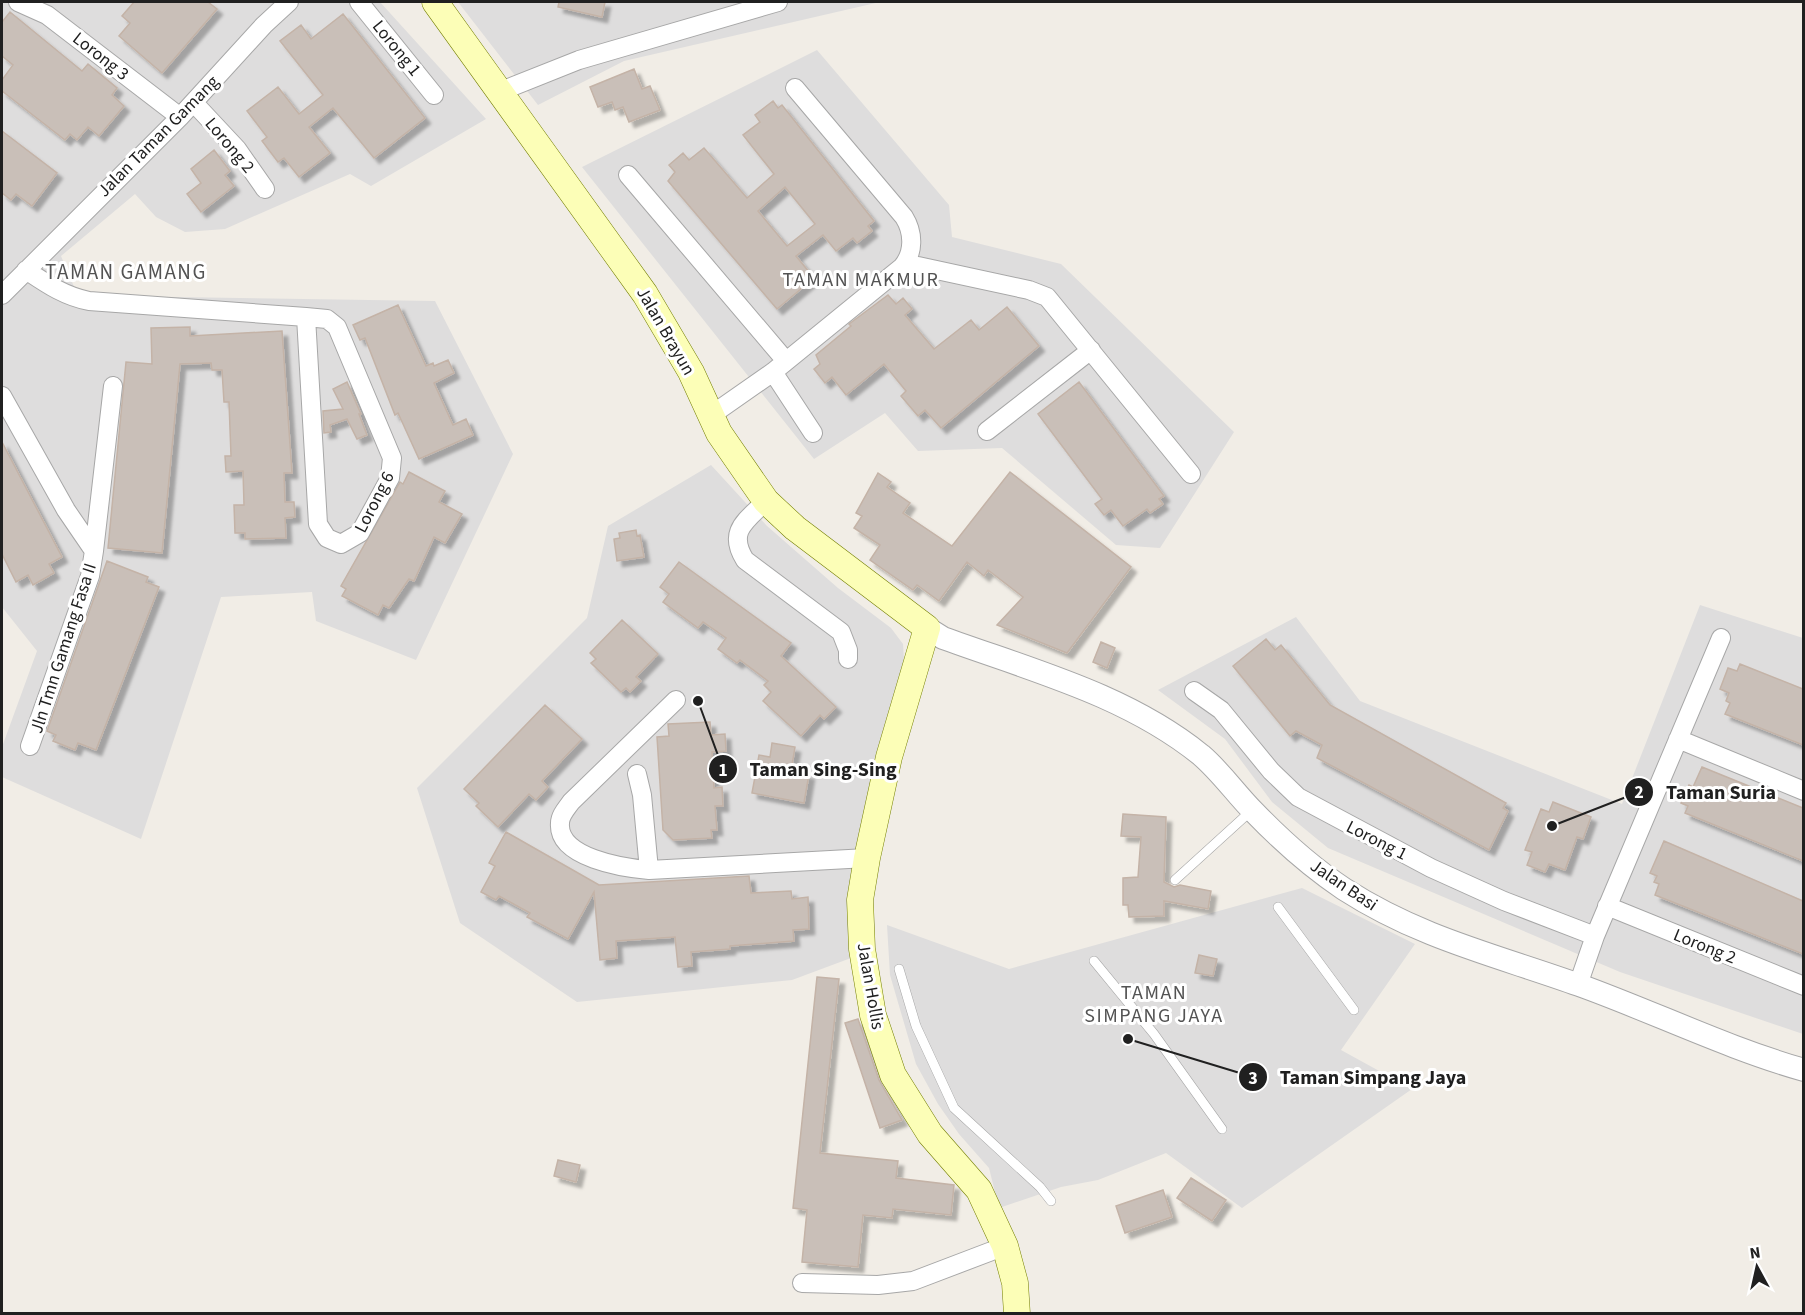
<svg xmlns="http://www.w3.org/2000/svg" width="1805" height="1315" font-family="'Source Sans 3',sans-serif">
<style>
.residential{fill:#dedddd}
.building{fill:#c9bfb8;stroke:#c4b3a7;stroke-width:1.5;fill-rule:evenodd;filter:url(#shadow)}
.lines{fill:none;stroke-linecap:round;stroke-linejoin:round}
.service-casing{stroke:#a7a7a7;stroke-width:10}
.minor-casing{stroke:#a7a7a7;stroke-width:20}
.tertiary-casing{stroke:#a7a7a7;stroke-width:24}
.secondary-casing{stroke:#737e00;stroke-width:27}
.service{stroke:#fff;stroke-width:9}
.minor{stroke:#fff;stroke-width:18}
.tertiary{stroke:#fff;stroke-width:22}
.secondary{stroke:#fcfeb7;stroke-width:26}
.labels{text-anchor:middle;stroke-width:6;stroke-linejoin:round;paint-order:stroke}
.street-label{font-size:18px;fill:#202020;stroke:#fff}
.neighbourhood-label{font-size:20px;letter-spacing:1.5px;fill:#535353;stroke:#fff}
.quarter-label{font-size:21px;letter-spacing:1.5px;fill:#535353;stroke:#fff}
.leader{fill:none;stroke:#202020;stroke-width:2}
.callout-dot{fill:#202020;stroke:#fff;stroke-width:2}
.mark-label{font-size:18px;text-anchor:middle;font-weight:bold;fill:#fff}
.callout-label{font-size:20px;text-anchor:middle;font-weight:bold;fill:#202020;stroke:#fff;stroke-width:6;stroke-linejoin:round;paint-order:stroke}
</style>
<defs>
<filter id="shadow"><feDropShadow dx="5.5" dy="5.5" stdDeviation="1.5" flood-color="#0004"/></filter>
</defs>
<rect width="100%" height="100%" fill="#f1ede6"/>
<!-- residential -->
<path class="residential" d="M2 2H380L486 119 371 186 350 174 225 229 185 232 156 217 135 194 61 256 75 289 110 296 435 301 513 454 416 660 316 621 312 592 221 597 141 839 2 777V747L37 651 2 607Z
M458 2H880L624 61 538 105Z
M817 50 949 205 952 237 1061 264 1234 432 1160 548 1116 545 1002 448 918 451 885 413 814 459 582 167Z
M711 465 767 526 838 588 891 628 903 644 904 661 880 741 857 843 851 958 792 980 577 1002 460 923 417 788 587 618 608 526Z
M1700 605 1803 638V1034L1620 972 1328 848 1272 802 1225 739 1158 690 1296 617 1360 701 1622 804Z
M1302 888 1415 944 1341 1050 1412 1089 1242 1208 1166 1153 1098 1180 1061 1187 999 1208 989 1168 959 1134 938 1104 916 1064 890 975 887 925 1009 969Z"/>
<!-- building -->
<path class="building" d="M134 2H208L217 9 162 73 119 36 130 23 122 16Z
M559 2H605L602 17 558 7Z
M10 12 82 71 88 64 117 88 112 95 124 106 99 136 88 127 77 140 70 134 65 140 2 91V80L13 65 2 56V22Z
M343 14 425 118 374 158 333 108 309 127 330 153 299 177 284 158 278 162 262 141 267 137 247 111 278 87 299 114 323 95 280 41 301 25 311 39Z
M634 69 642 89 650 86 660 110 629 122 623 107 615 110 612 102 598 107 590 87Z
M773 101 778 108 782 105 874 221 868 226 872 231 857 243 853 238 836 251 823 235 796 256 814 278 777 309 668 181 675 172 669 165 683 153 689 160 704 148 747 198 774 174 743 135 760 122 755 115ZM785 187 815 224 787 246 758 211Z
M2 131 57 173 32 206 16 194 11 200 2 193Z
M214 150 230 171 225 175 234 186 201 212 187 194 201 183 191 169Z
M888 295 896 304 903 298 912 309 905 315 934 349 971 320 979 330 1007 307 1039 346 941 428 925 410 918 416 901 396 906 391 884 364 846 395 832 377 825 383 814 369 820 364 816 355 851 326 849 324Z
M398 305 426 366 433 363 434 366 448 360 454 373 434 383 453 425 466 419 473 435 419 459 398 413 395 415 365 338 360 340 353 325Z
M190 327V336L282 331 292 473H284L285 502H294L295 517 285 518 286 538 245 539V533H235L234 505H244L243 471 226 472 225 456H231L229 402H224L222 370H212L211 363 180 364 162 553 108 548 126 362 152 364 151 328Z
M347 382 361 414H359L367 435 357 439 347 419 330 425 331 432 324 433 323 411 343 409 333 389Z
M1079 382 1164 496 1159 499 1163 504 1150 513 1147 509 1123 526 1111 510 1104 515 1095 504 1102 499 1038 414Z
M2 442 62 557 49 564 54 573 33 585 28 575 16 582 2 554Z
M409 472 445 491 439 502 462 514 445 543 434 537 414 581 409 579 389 608 383 605 378 615 342 596 346 589 341 586 400 482 403 484Z
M1010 472 1131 567 1067 653 997 625 1023 597 988 570 984 576 967 562 939 601 917 585 913 590 870 560 880 545 854 528 862 516 856 513 878 473 891 482 887 487 910 503 903 513 952 546Z
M636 530 637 536 640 535 644 557 617 561 614 539 620 538 619 533Z
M107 561 148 577 146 582 159 587 96 750 78 743 75 750 53 741 56 735 47 731Z
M679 562 791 643 781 656 836 707 824 719 820 715 801 736 763 701 771 692 764 685 768 681 740 660 737 663 718 649 726 638 703 622 698 628 663 602 669 594 660 587Z
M622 620 658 654 636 677 641 681 630 692 626 688 621 692 591 663 596 659 590 653Z
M1266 639 1275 650 1281 645 1330 705 1506 803 1503 808 1508 811 1489 850 1317 758 1322 745 1296 731 1290 736 1233 666Z
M1101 642 1115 648 1107 668 1093 662Z
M1740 664 1803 689V745L1725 714 1730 703 1726 701 1729 693 1720 689 1728 668 1737 671Z
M545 705 582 739 542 781 548 787 536 800 529 794 498 827 476 806 479 803 464 789Z
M710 722 711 735 725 734 726 751 712 752 714 788 722 787 723 806H715L717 830H711L712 838 673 840 663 830 657 737 669 736 668 724Z
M772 743 795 747 791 771 809 774 804 803 752 793 759 755 770 757Z
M1702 767 1803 808V861L1685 813 1688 806 1681 803 1689 785 1693 787Z
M1553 802 1591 817 1583 839 1577 837 1565 870 1549 864 1545 872 1527 865 1532 852 1525 850 1541 809 1549 812Z
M1123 814 1166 817 1164 882 1174 887 1180 885 1211 891 1208 909 1164 901V916L1129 917 1128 905H1123V878L1138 877 1141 837 1121 836Z
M506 832 599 885 749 876 751 893 791 891 792 899 808 897 809 929 793 930 794 941 730 946V949L691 952 692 966 678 967 675 937 616 941 617 958 600 960 594 892 568 939 527 917 530 913 499 896 496 900 481 892 495 866 489 863Z
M1664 841 1803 901V954L1655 895 1659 884 1654 882 1657 876 1650 873Z
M1199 955 1217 959 1213 976 1195 973Z
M817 977 839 979 820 1153 898 1161 896 1178 954 1185 951 1215 893 1209 892 1218 863 1215 858 1267 802 1262 807 1210 793 1208Z
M858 1019 879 1080 902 1120 880 1128 845 1023Z
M558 1160 580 1165 576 1182 554 1176Z
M1191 1178 1226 1200 1212 1221 1177 1198Z
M1163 1190 1172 1217 1125 1233 1116 1206Z"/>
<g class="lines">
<!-- service casing -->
<g class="service-casing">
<path id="service" d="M1175 880 1252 810
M1278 907 1354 1010
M1094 961 1154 1034 1222 1129
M899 969 916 1026 954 1108 1040 1187 1051 1201"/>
</g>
<!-- minor casing -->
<g class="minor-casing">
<path id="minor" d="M18 2 47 15 180 117
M359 2 434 95
M501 91 579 60 778 2
M194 103 237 149 265 189
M628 175 786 361
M902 267 918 266 1029 290 1047 297 1191 474
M26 270C47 284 64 296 89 301L306 317 327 319 337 327 392 458 390 478 360 533 341 544 327 538 318 524 306 317
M2 295 180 117 264 25 289 2
M773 372 813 433
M2 396 66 510 94 551 90 576 30 746
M710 416 773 372 902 267C914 253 914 233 904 217L795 88
M987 431 1091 350
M766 501C746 521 727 531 745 560L841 632 848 650V659
M94 551 113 386
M1194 691 1221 710 1271 771 1298 797 1431 868 1504 901 1595 936
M676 700 571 802C567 808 560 815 560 823 557 858 624 868 649 870L867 858
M1678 739 1804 791
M637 774 642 795 649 870
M1607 906 1804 986
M1578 985 1595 936 1721 638
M802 1283 878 1285 913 1281 1005 1246"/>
</g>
<!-- tertiary casing -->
<g class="tertiary-casing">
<path id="tertiary" d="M927 628 943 638C1031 670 1127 695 1201 755 1221 772 1236 794 1254 812 1281 840 1311 867 1344 889 1420 938 1495 955 1579 985 1654 1012 1727 1048 1804 1070"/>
</g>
<!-- secondary casing -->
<g class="secondary-casing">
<path id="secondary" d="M435 2 645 294 691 372 719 433 766 501 795 528 927 628 889 757 867 858 860 900 862 949 873 1015 893 1075 930 1134 979 1190 1005 1246 1015 1283 1017 1314"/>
</g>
<!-- service -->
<use href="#service" class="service"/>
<!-- minor -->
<use href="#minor" class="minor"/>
<!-- tertiary -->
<use href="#tertiary" class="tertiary"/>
<!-- secondary -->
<use href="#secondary" class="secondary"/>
</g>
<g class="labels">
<!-- street labels -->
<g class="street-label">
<text transform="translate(397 48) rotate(51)" y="6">Lorong 1</text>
<text transform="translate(101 56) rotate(38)" y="6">Lorong 3</text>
<text transform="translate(158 136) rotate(-45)" y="6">Jalan Taman Gamang</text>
<text transform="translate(230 145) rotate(50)" y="6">Lorong 2</text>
<text transform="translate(666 331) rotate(60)" y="6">Jalan Brayun</text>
<text transform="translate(374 502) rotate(-63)" y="6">Lorong 6</text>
<text transform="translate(63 648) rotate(-72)" y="6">Jln Tmn Gamang Fasa II</text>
<text transform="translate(1377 840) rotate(27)" y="6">Lorong 1</text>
<text transform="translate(1344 885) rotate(34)" y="6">Jalan Basi</text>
<text transform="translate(1705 946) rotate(22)" y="6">Lorong 2</text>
<text transform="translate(871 986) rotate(80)" y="6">Jalan Hollis</text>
</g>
<!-- neighbourhood labels -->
<g class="neighbourhood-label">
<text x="861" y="286">TAMAN MAKMUR</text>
<text x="1154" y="999">TAMAN<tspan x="1154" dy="23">SIMPANG JAYA</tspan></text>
</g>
<!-- quarter labels -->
<g class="quarter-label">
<text x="126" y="279">TAMAN GAMANG</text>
</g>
</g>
<!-- callouts -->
<path class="leader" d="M698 701L723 769M1552 826L1639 792M1128 1039L1253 1077"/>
<g class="callout-dot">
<circle cx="698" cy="701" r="6"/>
<circle cx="1552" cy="826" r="6"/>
<circle cx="1128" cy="1039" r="6"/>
<circle cx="723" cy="769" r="15"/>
<circle cx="1639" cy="792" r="15"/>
<circle cx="1253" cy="1077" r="15"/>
</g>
<g class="mark-label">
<text x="723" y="776">1</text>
<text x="1639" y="798">2</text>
<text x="1253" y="1084">3</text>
</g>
<g class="callout-label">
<text x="823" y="776">Taman Sing-Sing</text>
<text x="1721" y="799">Taman Suria</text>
<text x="1373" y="1084">Taman Simpang Jaya</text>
</g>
<!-- border -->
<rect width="1805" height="1315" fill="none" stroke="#202020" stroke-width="6"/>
<!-- north arrow -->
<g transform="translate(1757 1267) rotate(352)" stroke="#ffffff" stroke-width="4.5" paint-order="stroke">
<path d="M0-4.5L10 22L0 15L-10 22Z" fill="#202020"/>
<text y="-9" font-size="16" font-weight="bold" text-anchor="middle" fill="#202020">N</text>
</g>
</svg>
